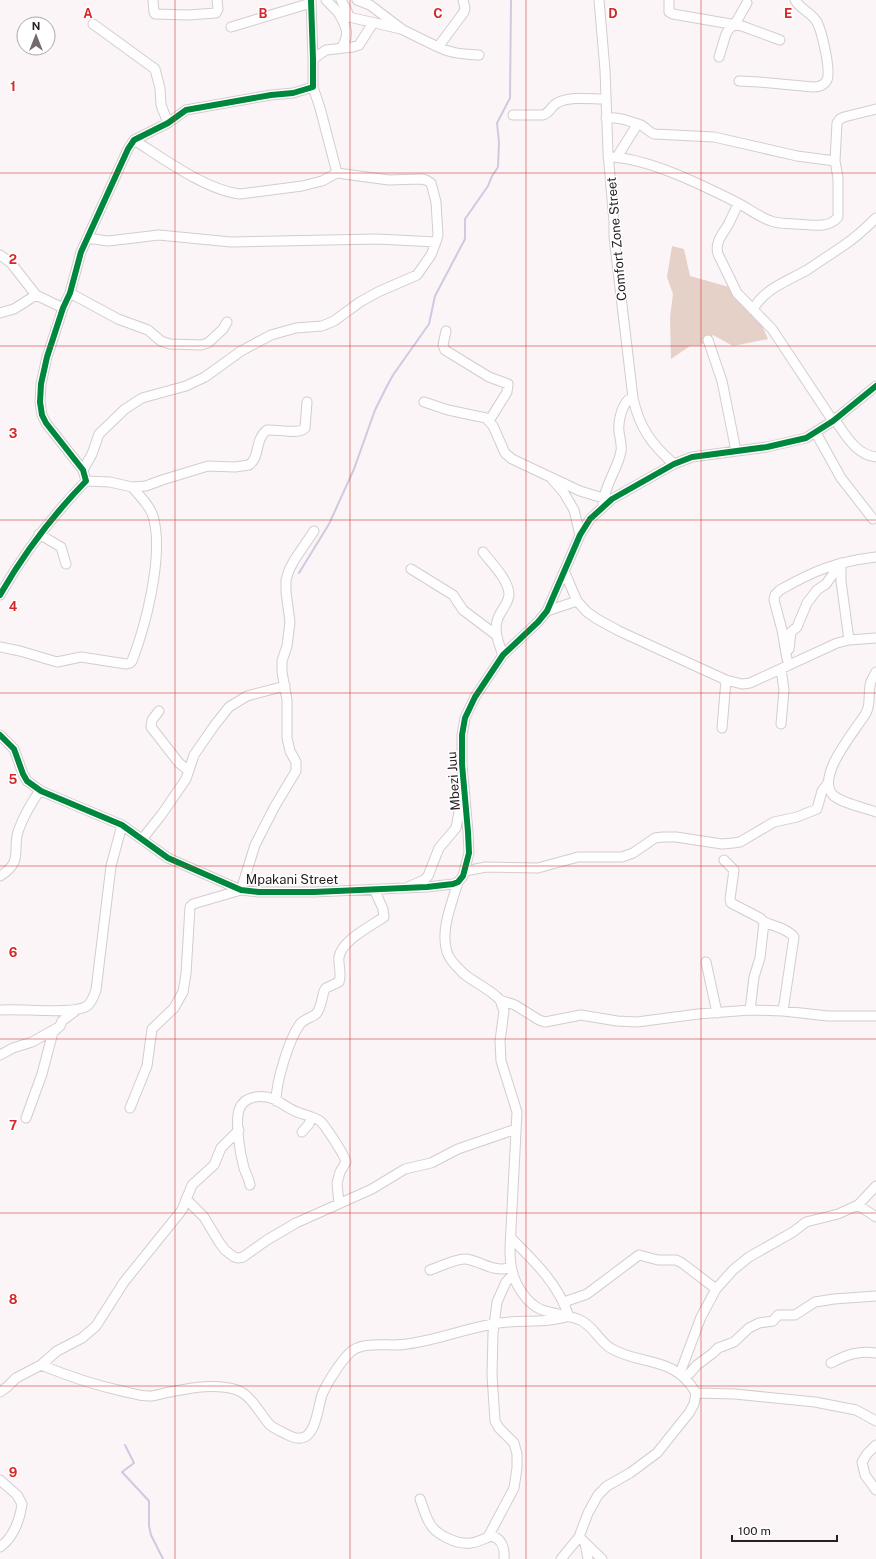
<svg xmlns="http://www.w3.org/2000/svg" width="876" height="1559" font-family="'Public Sans',sans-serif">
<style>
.forest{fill:#e6d1c9}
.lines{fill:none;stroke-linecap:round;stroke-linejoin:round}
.stream{stroke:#d0c9e0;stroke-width:2}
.minor-casing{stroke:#d4ccd0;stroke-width:11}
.minor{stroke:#fefefe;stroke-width:9}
.cycleway-casing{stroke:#fff;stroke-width:8}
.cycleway{stroke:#00873e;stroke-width:6}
.grid{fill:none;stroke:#d62828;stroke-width:1;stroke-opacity:0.55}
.labels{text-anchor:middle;stroke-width:3;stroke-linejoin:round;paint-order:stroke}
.street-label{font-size:13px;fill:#282023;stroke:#fff}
.grid-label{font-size:13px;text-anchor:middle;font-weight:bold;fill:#d62828;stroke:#fff;stroke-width:3;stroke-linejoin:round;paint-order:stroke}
</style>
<rect width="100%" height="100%" fill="#fbf5f8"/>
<!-- forest -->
<path class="forest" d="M672 246 684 249 690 276 729 287 760 321 768 339 733 346 713 335 700 346H690L671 359 670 317 673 294 667 277Z"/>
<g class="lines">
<!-- stream -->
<path class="stream" d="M299 573 329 524 354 469 375 410 387 386 393 375 429 324 435 296 465 239V219L488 186 492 176 498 167 499 142 497 123 510 98 511 0
M125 1445 134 1463 122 1472 149 1501V1526L151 1535 163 1559"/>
<!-- minor casing -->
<g class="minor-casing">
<path id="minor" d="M153 0 154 12 155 14 188 15 216 13 218 9 217 0
M326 0 338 12 349 17 401 29
M341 0 347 11 349 17
M357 0 370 5 403 30 438 47 464 12 465 8 463 0
M599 0 605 70 608 152 614 222V237L633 398C639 427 652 445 674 464
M669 0V12L673 14 742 26 780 40
M338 12C346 26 351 34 341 48
M93 24 155 69 160 88 161 105 168 123
M231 27 311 3
M438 47C452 54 464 54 479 55
M719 57 726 34 729 29 735 24 747 3
M313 59 326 50 353 47 359 45 373 23
M739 81 759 82 813 87C818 87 824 86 827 80 831 70 822 32 817 22 812 13 800 9 795 0
M513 115H543C550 113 551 106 557 103 570 96 591 99 606 99
M606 118C620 117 628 121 641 125 645 127 649 132 654 134L714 137 797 156 835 161
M134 140C164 159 206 190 240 194L302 186 322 181 337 173
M608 157C646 157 702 185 736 202 748 208 759 217 771 221 778 224 787 223 795 224 808 224 828 230 838 217V178L835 161 837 123 840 119 844 117 876 109
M617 157 637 125
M738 203C736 209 733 215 730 221 725 232 714 241 718 254L737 293 772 329 833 421
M87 238 108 241 159 235 231 242 377 239 436 242
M0 255 11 263 36 295 63 308
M70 293 118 319 148 330 161 341 170 344 201 345 208 343 223 329 227 322
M753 310C763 289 788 281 807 270 819 262 831 254 843 246 855 238 866 228 876 218
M0 313 14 309 36 295
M446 331 443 345 445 350 489 377 508 384 507 392 489 421
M708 340 722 381 736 451
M424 402 448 410 486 418 493 426 505 453 512 459 580 491 603 498
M835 420C845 434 856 455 876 457
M816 433 841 478 873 519
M83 470 92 454 99 434 125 409 142 398 186 386 205 377 241 351 271 335 296 328 322 326 334 321 360 302 378 292 417 275 431 255 436 242 438 235 436 202 431 183 426 180 421 179 389 180 337 173 320 108 313 87
M552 479 564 493 574 510 580 535
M86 481 110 482 132 487 146 486 162 480 208 466 235 467 249 465C261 456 254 440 267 430 277 429 299 435 305 428L307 402
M603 504C605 483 618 469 621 451 622 445 620 438 619 432 618 422 621 408 628 400L633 398
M39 534 61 547 66 564
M483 552C492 564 508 579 509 594 509 602 503 608 500 614 492 627 498 642 503 655
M841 563V581L849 640
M411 569 453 595 463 610 496 635
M565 573 577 601 587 612 597 619 619 631 726 680 742 684 750 683 837 643 849 640 876 638
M0 595C24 553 52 516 86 481L83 470 46 423 42 415 40 402 41 384 47 357 63 308 70 293 81 252 128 149 134 140 168 123 186 110 271 95 293 93 313 87V59L311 0
M547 611 577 601
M0 647 20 651 57 662 81 657 126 664 130 663 132 661C146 625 163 558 154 520 152 508 140 496 132 487
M789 649 791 632 797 627 807 603 817 590 826 584 841 563
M787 659 782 630 774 600 775 595 780 590C815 570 836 562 876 557
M781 669 784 690 781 724
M876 672C874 677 870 681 870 686 868 696 871 704 866 713 856 730 815 776 833 795 841 803 865 808 876 812
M159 711 152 720 151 727 179 763 189 771
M722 728 726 680
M0 735 14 749 23 774 27 781 41 791 122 825 168 858 241 890 259 892H314L427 887 453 884 458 882 463 876 469 853 468 832 462 764V735L465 718 475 697 503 655 538 622 547 611 580 535 590 519 612 499 674 464 692 457 767 447 806 438 833 421 876 386
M143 838 162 814 186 779 194 755 214 726 229 707 247 696 285 686
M724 860 734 870 730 899 731 903 760 918 764 922 760 958 754 977 750 1010
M465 871 486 867 538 868 578 857H622L633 853 655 838 663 837H676L722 844 733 843 740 842 774 822 797 817 817 809 822 791 828 783
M0 876C25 861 11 848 19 829 24 815 32 802 40 790
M458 882C452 903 440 930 447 952 449 960 458 968 464 974 474 982 487 988 497 997L500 1000 504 1011 500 1041 501 1061 517 1112 510 1248C510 1255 510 1263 512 1270 515 1285 527 1304 542 1310 555 1314 568 1315 580 1320 594 1326 599 1342 612 1349 643 1366 675 1356 696 1393
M410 886 424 880 428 876 439 848 456 828 462 796
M241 890 255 845 275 806 296 771V762L290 751 287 738V700L282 672V661L287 646 290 622 286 592V580L289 570 295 559 314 531
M764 922C774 926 788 929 794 937L783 1011
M706 962 717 1013
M500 1000 515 1005 539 1020 545 1022 581 1015 617 1021 637 1022 698 1014 750 1010 783 1011 828 1016H876
M0 1010C19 1008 74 1015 87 1006 92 1002 94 996 96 990L111 866 122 825
M0 1055 13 1048 32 1042 57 1028
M276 1101C276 1082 289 1039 300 1024 304 1019 311 1018 316 1014 321 1009 322 998 324 991L326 988 339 982C342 974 338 965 339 957 342 940 371 926 384 917L383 909 374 889
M130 1108 147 1066 152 1029 174 1008 183 992 186 974 190 907 193 904 241 890
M26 1118 42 1074 53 1032 60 1026 62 1021 78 1009
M302 1132 309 1124 311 1117
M250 1185C249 1179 246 1174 244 1168 240 1153 235 1124 239 1110 244 1095 263 1094 276 1100 283 1104 289 1109 297 1112 304 1115 313 1116 320 1121 325 1125 345 1156 346 1162L340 1172 337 1183 339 1204
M186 1199 204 1217 219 1242 225 1250 234 1257 238 1258 243 1257 267 1240 296 1223 372 1189 405 1169 431 1163 458 1149 516 1129
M858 1205 876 1217
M512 1239C535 1262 559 1285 569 1317
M430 1270C439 1267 457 1258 466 1259 484 1262 490 1272 511 1268
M564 1302 587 1294 639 1255 658 1260H676L682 1263 716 1289
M831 1363C846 1355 859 1350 876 1353
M41 1365C68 1376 94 1385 122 1391 131 1393 140 1396 149 1396 156 1396 163 1393 170 1392 191 1388 215 1383 237 1390 251 1395 260 1414 270 1425 275 1429 280 1431 286 1434 290 1436 295 1439 300 1438 316 1438 318 1406 322 1395 326 1384 344 1356 353 1350 367 1341 392 1347 407 1344 437 1340 464 1329 493 1324 517 1319 543 1324 566 1317
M680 1373 701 1317 716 1289 733 1270 749 1257 793 1232 806 1222 838 1214 858 1205 876 1186
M689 1374 697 1365 713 1353 718 1348 734 1342 749 1328 759 1323 773 1321 778 1315H795L815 1302 834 1299 876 1296
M0 1392 7 1387 16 1378 41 1365 57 1351 82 1338 96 1326 124 1282 182 1210 192 1185 214 1165 221 1148 239 1130
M696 1393 735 1394 815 1402 856 1410 876 1421
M876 1445 867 1454 862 1462 865 1475 876 1490
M0 1480 17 1495 22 1504C20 1520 13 1538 0 1547
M420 1499C423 1507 425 1515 429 1522 435 1535 458 1545 471 1543 479 1542 485 1538 491 1536 502 1538 505 1549 504 1559
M488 1537 514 1488 517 1468V1454L514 1443 499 1428 495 1421 492 1375 493 1333 497 1302 506 1282 513 1275
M579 1537 602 1559
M585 1543 588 1559
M561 1559 579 1537 588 1513 598 1495 607 1486 630 1473 657 1453 689 1413 694 1404 696 1393"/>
</g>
<!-- minor -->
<use href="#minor" class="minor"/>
<!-- cycleway casing -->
<g class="cycleway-casing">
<path id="cycleway" d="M0 595C24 553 52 516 86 481L83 470 46 423 42 415 40 402 41 384 47 357 63 308 70 293 81 252 128 149 134 140 168 123 186 110 271 95 293 93 313 87V59L311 0
M0 735 14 749 23 774 27 781 41 791 122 825 168 858 241 890 259 892H314L427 887 453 884 458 882 463 876 469 853 468 832 462 764V735L465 718 475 697 503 655 538 622 547 611 580 535 590 519 612 499 674 464 692 457 767 447 806 438 833 421 876 386"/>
</g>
<!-- cycleway -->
<use href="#cycleway" class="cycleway"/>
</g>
<!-- grid -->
<path class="grid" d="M175 0V1559M350 0V1559M526 0V1559M701 0V1559M0 173H876M0 346H876M0 520H876M0 693H876M0 866H876M0 1039H876M0 1213H876M0 1386H876"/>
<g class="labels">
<!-- street labels -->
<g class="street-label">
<text transform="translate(616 239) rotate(-95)" y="5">Comfort Zone Street</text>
<text transform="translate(453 781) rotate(-94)" y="5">Mbezi Juu</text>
<text x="292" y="884">Mpakani Street</text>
</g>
</g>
<g class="grid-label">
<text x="88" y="18">A</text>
<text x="263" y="18">B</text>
<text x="438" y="18">C</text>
<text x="613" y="18">D</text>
<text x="788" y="18">E</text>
<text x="13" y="91">1</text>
<text x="13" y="264">2</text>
<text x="13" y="438">3</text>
<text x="13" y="611">4</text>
<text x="13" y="784">5</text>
<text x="13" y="957">6</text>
<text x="13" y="1130">7</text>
<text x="13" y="1304">8</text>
<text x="13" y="1477">9</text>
</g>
<!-- north arrow -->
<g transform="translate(36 36)"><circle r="19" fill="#ffffff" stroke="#a9a6a7"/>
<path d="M0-3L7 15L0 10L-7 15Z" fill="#726b6e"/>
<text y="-6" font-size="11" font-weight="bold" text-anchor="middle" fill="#282023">N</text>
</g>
<!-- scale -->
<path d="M732 1535v6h105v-6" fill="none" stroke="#282023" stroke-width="2"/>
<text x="738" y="1535" font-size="12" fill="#282023" stroke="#ffffff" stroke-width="3" paint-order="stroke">100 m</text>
</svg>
